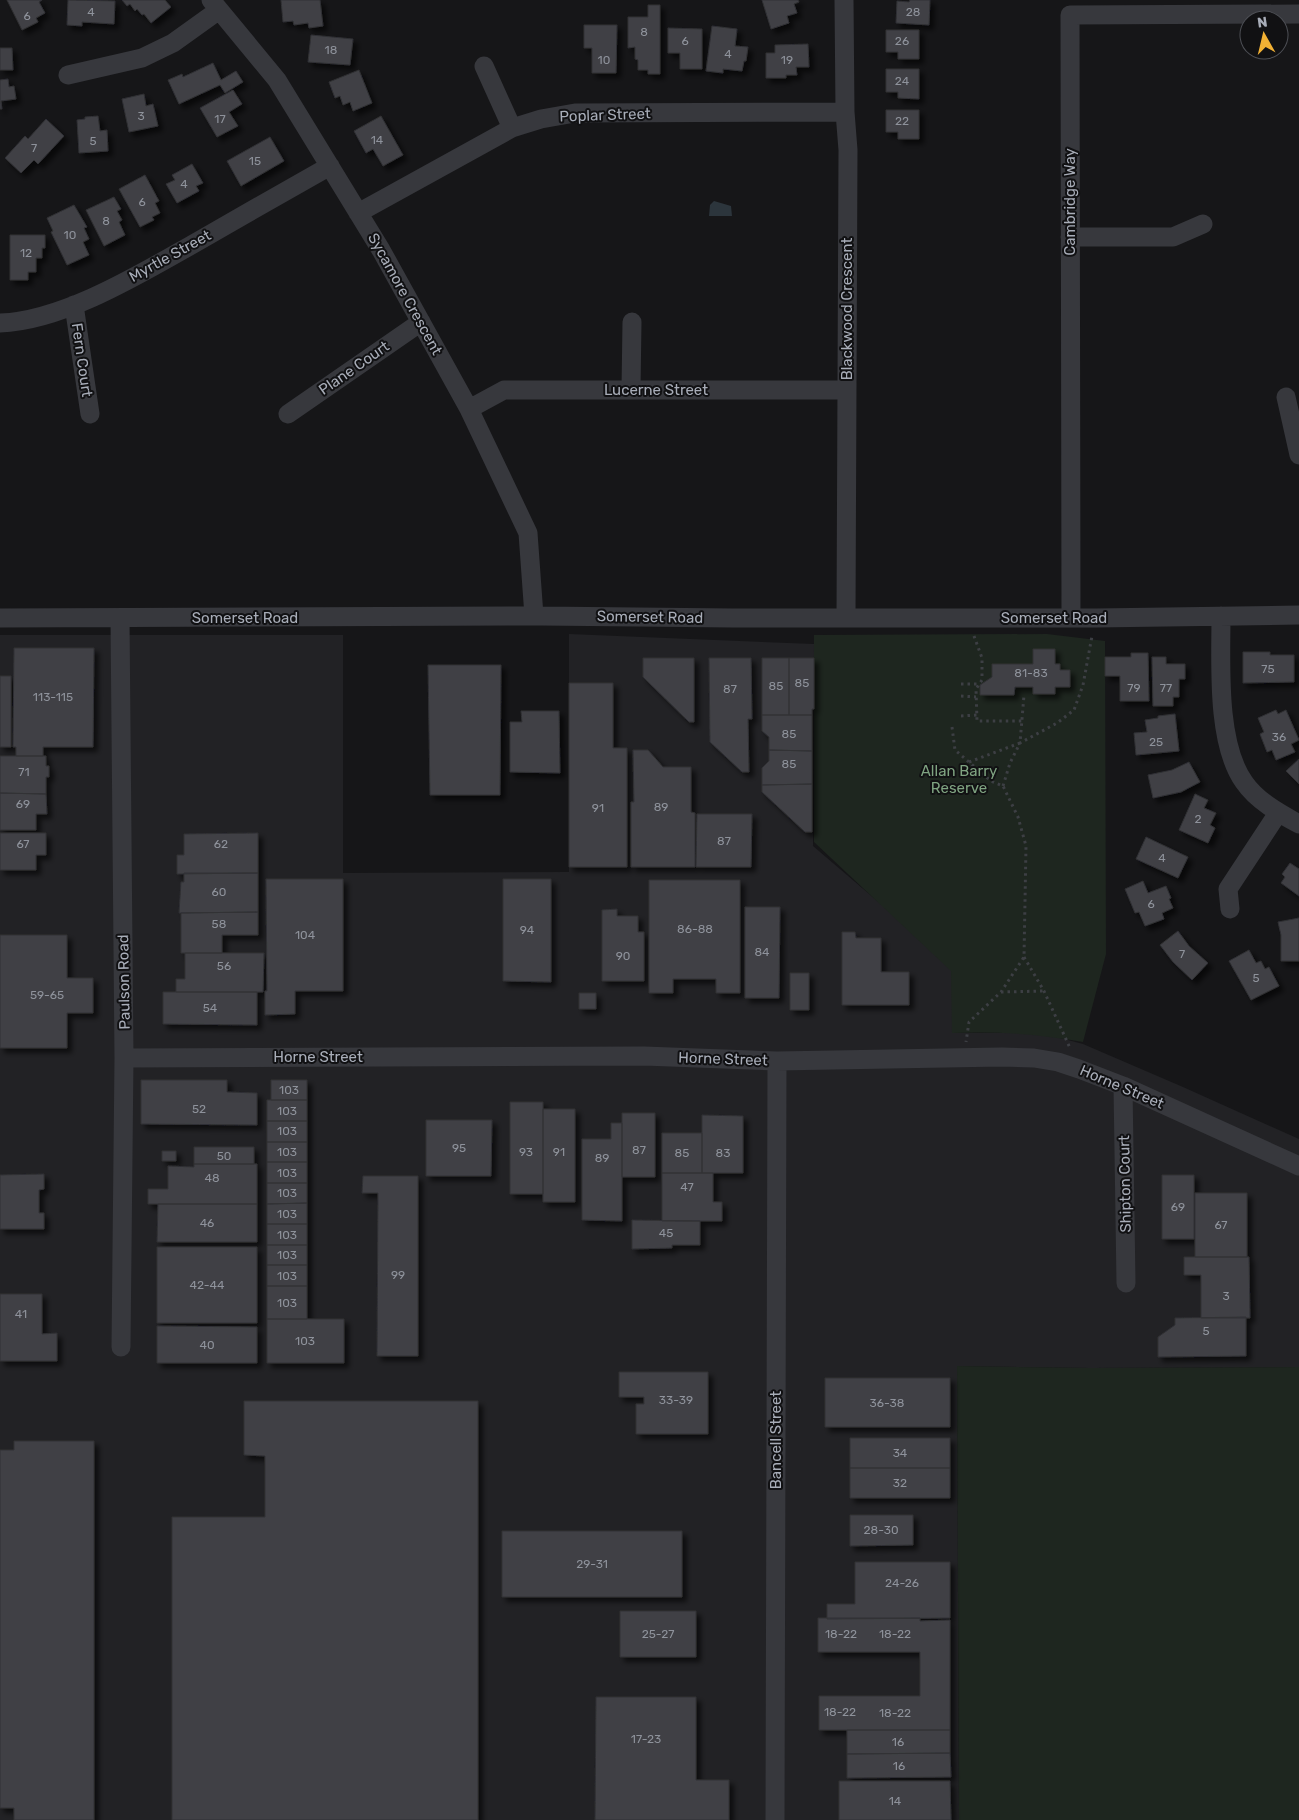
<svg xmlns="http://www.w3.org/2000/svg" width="1299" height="1820" font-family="Rubik,sans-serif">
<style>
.built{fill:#222225}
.green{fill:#1e261f}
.water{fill:#2c353c}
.building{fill:#404145;stroke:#303034;filter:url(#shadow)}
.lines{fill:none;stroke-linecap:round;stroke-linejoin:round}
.path{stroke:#3d3f44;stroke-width:3;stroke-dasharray:2.5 4;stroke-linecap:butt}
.street{stroke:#37383d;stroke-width:19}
.labels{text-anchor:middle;stroke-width:4;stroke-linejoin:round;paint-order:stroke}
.number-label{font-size:12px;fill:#8e929b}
.street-label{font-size:15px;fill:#a8adb8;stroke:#111113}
.park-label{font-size:15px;fill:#7fa381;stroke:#111113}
</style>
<defs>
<filter id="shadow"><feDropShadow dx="4.5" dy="4.5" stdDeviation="2.5" flood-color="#0009"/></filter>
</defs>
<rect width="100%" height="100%" fill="#161618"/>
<!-- built -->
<path class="built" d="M569 634 814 644 813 846 958 970 953 1033H1030L1053 1036 1083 1044 1183 1087 1299 1139V1367L1090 1368 957 1366 959 1820H0V635H343V873L569 872Z"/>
<!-- green -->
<path class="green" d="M1047 634 1105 641 1106 954 1083 1042C1039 1034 996 1031 952 1033L951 971 814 842V635Z
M957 1366 1090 1368 1299 1367V1820H959Z"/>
<!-- water -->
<path class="water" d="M714 201 731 206 732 216H709L710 205Z"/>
<!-- building -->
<path class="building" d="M7 0H42L39 2 45 13 36 18 38 22 22 30Z
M68 0 115 1 114 24 82 22V26L67 25Z
M122 0H165L171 7 151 23 144 14 142 15 137 9 135 11 130 4 127 6Z
M281 0H320L323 26 309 28 308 23 294 25 293 21 283 22Z
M762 0H798L799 2 794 4 797 13 787 16 789 23 771 29Z
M910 0H930L929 25 896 23 897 1 909 2Z
M648 5H660V74H648V70H638V60L635 59V47L628 48V17H648Z
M584 25H617L616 73H592V48H584Z
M712 26 737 29 735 46 748 47 746 61H744L742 71 723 69V73L706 71Z
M668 28 702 29V69H680V53H668Z
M886 30H919V59H898V52H886Z
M311 35 353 39 350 65 308 62Z
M808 44 809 67H796L797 75H786V78H766V53H775V45Z
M0 48H12L13 70H0Z
M213 63 221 80 236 71 243 82 225 93 220 85 179 104 168 80 182 74 183 77Z
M886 69H919V99L898 98V92H886Z
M359 70 372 103 353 111 350 102 343 105 340 96 335 98 329 82Z
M8 79 9 87 14 86 16 99 1 101 2 109H0V80Z
M233 90 242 104 229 112 238 126 217 137 200 108Z
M144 94 146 106 153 104 158 126 129 132 122 99Z
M886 110H919V139H898V132H886Z
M98 116 100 131 107 130 108 151 79 153 77 120 85 119V117Z
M381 116 403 155 383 166 373 149 366 153 354 131Z
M46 119 64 136 38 164 34 160 21 173 5 158 25 136 28 139Z
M270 137 284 161 241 186 227 161Z
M192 164 203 183 196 186 199 191 177 203 166 184 175 180 172 175Z
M145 175 159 201 155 203 160 213 152 217 154 220 140 227 119 189Z
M114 197 121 209 117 211 122 220 119 222 125 235 104 246 86 210Z
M74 205 87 227 84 228 89 239 83 242 89 255 67 265 51 232 53 231 47 218Z
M10 235H45V248H42V258H36V272H28V280H10Z
M14 648H94L93 747H43V756H16V747H13Z
M1033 649H1055V664H1060V670H1070V687H1055V694H1033V687H1015L1014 695H980V685L992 677V664H1033Z
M1243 652H1270V655H1294V682L1243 683Z
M1131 653H1148L1149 701H1120V676H1105V657H1131Z
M1152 657H1166V664H1185V679H1179V697H1173V706H1153Z
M643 658H694V722H689L643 677Z
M709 658H751L752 719H748L749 772H742L710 742Z
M762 658H789V715H762Z
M789 658H814V709H812V715H789Z
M428 665H501L500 795H430Z
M0 676H11V747H0Z
M569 683H613V748H627V867H569Z
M1276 710 1278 714 1286 710 1299 740 1291 744 1295 752 1276 760 1272 750 1267 752 1260 734 1264 732 1258 718Z
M521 711H559L560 773 510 772V722H522Z
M1175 714 1179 751 1136 755 1134 733 1147 732 1145 720 1158 718V716Z
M762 715H812V751L769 750V737L762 731Z
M633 750H648L663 767H691V812L695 813V867H631V802H634Z
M769 750 812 751V784L762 785V768L769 761Z
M0 756H46V766H49V777H46V794L0 793Z
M1299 759V784L1286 771Z
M1189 762 1200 782 1181 792 1153 798 1148 775 1172 770Z
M812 784V832H805L762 792V785Z
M0 793 46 794 47 814H36V830H0Z
M1195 794 1208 800 1204 808 1216 813 1210 825 1215 828 1208 843 1179 830Z
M697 814H752L751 867H696Z
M0 833H46V855H36V870H0Z
M258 833V873L177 874V855H184V834Z
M1146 837 1188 857 1178 878 1136 859Z
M1290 863 1299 869V896L1281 883 1285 877 1282 874Z
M184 873H258V912L179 913 181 882H184Z
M266 879H343V991H295V1014L265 1015V991H267Z
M503 879H551V982L503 981Z
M649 880H740V993H716V979H673V993H649Z
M1143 881 1148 893 1166 886 1171 898 1169 899 1173 908 1162 913 1164 919 1145 926 1139 912 1135 913 1125 889Z
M745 907H780L779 998H745Z
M617 909V916H638V932H644V981H602V910Z
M258 912V935H222V953H181V913Z
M1299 918V961H1281V935L1278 922Z
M1178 931 1189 946 1208 963 1192 980 1173 962 1160 945Z
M842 932H855L856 938H881V972H909V1005H842Z
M0 935H67V978H93V1013H67V1048H0Z
M1249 950 1256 963 1261 961 1265 969 1269 967 1279 986 1251 1000 1229 961Z
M185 953H264L263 992H176V979H185Z
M790 973H809V1010H790Z
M163 992H257V1025L163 1024Z
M579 993H596V1009H579Z
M141 1080H227V1092L257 1093V1125L141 1124Z
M271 1080H307V1100H271Z
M267 1100H307V1121H267Z
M510 1102H543V1194H510Z
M543 1109H575V1202H543Z
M622 1113H655V1177H622Z
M702 1115 743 1116V1173H702Z
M426 1120H492L491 1176H426Z
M267 1121H307V1142H267Z
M611 1123H622V1221L582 1220V1139H611Z
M662 1133H702V1173H662Z
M267 1142H307V1162H267Z
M194 1147H254V1164H194Z
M162 1151H176V1161H162Z
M267 1162H307V1183H267Z
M194 1164H257V1204H148V1189H168V1166L194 1167Z
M662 1173H713V1202H722V1221H662Z
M44 1174V1189L39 1190V1213H44V1229H0V1175Z
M1162 1175H1194V1239H1162Z
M363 1176H418V1356H377L378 1193H362Z
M267 1183H307V1203L267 1204Z
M1195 1193H1247V1257H1195Z
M307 1203V1224H267V1204Z
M158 1204H257V1242H157Z
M632 1220 700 1221V1245H672V1248L632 1249Z
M267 1224H307V1245H267Z
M267 1245H307V1265H267Z
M157 1247H257V1323H157Z
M1184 1257H1249L1250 1318H1201V1275H1184Z
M267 1265H307V1286H267Z
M267 1286H307V1319H267Z
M0 1294H42V1334L57 1333V1361H0Z
M1246 1317V1356L1158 1357V1337L1175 1325V1318Z
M267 1319H344V1363H267Z
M157 1326 257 1327V1363H157Z
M619 1372H708V1434H636V1404H644V1397H619Z
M825 1378H950V1427H825Z
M244 1401H478V1820H172V1517H265V1456L244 1455Z
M850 1438H950V1468H850Z
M14 1441H94V1820H14V1808H0V1450H14Z
M850 1468H950V1498H850Z
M850 1515H913V1545L850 1546Z
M502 1531H682V1597H502Z
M855 1562H950V1618L827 1619V1604H855Z
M620 1611H696V1657H620Z
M818 1618H920V1621L950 1620V1730H819V1696H920V1652H818Z
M596 1697H696V1780H729V1820H595Z
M847 1730H950V1753L847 1754Z
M950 1753 951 1777 847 1778V1754Z
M839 1781H950L951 1820H839Z"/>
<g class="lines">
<!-- path -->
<path class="path" d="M974 636 982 658V680L976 689 977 721H1022
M961 684H980
M961 696 976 697
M961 716 977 715
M952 727 955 750 991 781 1003 786 1018 817 1026 846 1024 957 1001 992 969 1022 966 1042
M969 762 1020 743 1024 695
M1003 786 1010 763 1020 743 1057 723 1074 710 1083 685 1092 636
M1024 957 1044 991 1070 1048
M1001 992 1043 991"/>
<!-- street -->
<path class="street" d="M211 0 277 80 381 250 469 409 528 533 534 616
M844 0 845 112 848 150 846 618
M484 66 512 128
M68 75 142 58 173 43 219 10
M358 213 512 128 541 119 575 113 845 112
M1070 237H1173L1203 224
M74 305 90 414
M0 323C63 321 140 274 195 243 240 217 284 192 330 166
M631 389 632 322
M1286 397 1299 455
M469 409 504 390H847
M288 414 421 322
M1221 616C1221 662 1216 743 1244 782 1257 801 1279 813 1299 824
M0 618 541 616 733 618H1096L1299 615
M120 618 124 1058 121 1347
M1071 618 1070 15 1299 14
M1230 909 1228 889 1278 813
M124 1058 644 1056 777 1061 1002 1057 1034 1058 1058 1062 1079 1069 1123 1086 1299 1166
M1123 1086 1126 1283
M775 1820 777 1061"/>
</g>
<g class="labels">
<!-- number labels -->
<g class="number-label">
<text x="91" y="16">4</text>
<text x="913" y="16">28</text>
<text x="27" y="20">6</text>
<text x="644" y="36">8</text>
<text x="685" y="45">6</text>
<text x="902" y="45">26</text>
<text x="331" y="54">18</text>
<text x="728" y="58">4</text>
<text x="604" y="64">10</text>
<text x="787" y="64">19</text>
<text x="902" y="85">24</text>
<text x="141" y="120">3</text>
<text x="220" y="123">17</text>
<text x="902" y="125">22</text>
<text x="377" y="144">14</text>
<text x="93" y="145">5</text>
<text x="34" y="152">7</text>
<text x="255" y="165">15</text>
<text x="184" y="188">4</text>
<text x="142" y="206">6</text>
<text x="106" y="225">8</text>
<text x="70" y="239">10</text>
<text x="26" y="257">12</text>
<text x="1268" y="673">75</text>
<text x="1031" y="677">81-83</text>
<text x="802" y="687">85</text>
<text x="776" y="690">85</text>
<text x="1134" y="692">79</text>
<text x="1166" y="692">77</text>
<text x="730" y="693">87</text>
<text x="53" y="701">113-115</text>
<text x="789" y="738">85</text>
<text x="1279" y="741">36</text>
<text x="1156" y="746">25</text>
<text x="789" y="768">85</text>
<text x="24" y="776">71</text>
<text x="23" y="808">69</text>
<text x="661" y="811">89</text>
<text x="598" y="812">91</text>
<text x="1198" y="823">2</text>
<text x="724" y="845">87</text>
<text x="23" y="848">67</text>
<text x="221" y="848">62</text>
<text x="1162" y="862">4</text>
<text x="219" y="896">60</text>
<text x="1151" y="908">6</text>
<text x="219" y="928">58</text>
<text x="695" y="933">86-88</text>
<text x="527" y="934">94</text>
<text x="305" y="939">104</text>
<text x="762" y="956">84</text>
<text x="1182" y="958">7</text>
<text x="623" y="960">90</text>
<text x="224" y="970">56</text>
<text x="1256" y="982">5</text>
<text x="47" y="999">59-65</text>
<text x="210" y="1012">54</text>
<text x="289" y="1094">103</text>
<text x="199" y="1113">52</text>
<text x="287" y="1115">103</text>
<text x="287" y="1135">103</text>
<text x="459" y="1152">95</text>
<text x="639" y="1154">87</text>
<text x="287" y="1156">103</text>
<text x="526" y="1156">93</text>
<text x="559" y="1156">91</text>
<text x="682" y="1157">85</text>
<text x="723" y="1157">83</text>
<text x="224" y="1160">50</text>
<text x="602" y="1162">89</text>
<text x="287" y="1177">103</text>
<text x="212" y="1182">48</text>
<text x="687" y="1191">47</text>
<text x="287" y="1197">103</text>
<text x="1178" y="1211">69</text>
<text x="287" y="1218">103</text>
<text x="207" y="1227">46</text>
<text x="1221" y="1229">67</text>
<text x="666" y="1237">45</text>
<text x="287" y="1239">103</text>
<text x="287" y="1259">103</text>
<text x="398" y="1279">99</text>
<text x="287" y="1280">103</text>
<text x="207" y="1289">42-44</text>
<text x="1226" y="1300">3</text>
<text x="287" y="1307">103</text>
<text x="21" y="1318">41</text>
<text x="1206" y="1335">5</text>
<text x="305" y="1345">103</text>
<text x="207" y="1349">40</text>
<text x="676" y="1404">33-39</text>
<text x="887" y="1407">36-38</text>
<text x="900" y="1457">34</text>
<text x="900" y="1487">32</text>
<text x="881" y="1534">28-30</text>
<text x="592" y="1568">29-31</text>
<text x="902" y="1587">24-26</text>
<text x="658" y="1638">25-27</text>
<text x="841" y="1638">18-22</text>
<text x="895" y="1638">18-22</text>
<text x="840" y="1716">18-22</text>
<text x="895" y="1717">18-22</text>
<text x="646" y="1743">17-23</text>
<text x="898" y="1746">16</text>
<text x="899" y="1770">16</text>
<text x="895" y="1805">14</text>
</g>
<!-- street labels -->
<g class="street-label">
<text transform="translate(605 115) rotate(-2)" y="5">Poplar Street</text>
<text transform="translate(1070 202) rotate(-90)" y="5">Cambridge Way</text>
<text transform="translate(170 256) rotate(-29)" y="5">Myrtle Street</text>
<text transform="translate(405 294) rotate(61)" y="5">Sycamore Crescent</text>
<text transform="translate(847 309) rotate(-90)" y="5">Blackwood Crescent</text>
<text transform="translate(82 360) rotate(82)" y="5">Fern Court</text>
<text transform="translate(354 368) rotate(-35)" y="5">Plane Court</text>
<text x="656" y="395">Lucerne Street</text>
<text transform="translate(650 617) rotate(1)" y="5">Somerset Road</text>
<text x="245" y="623">Somerset Road</text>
<text x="1054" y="623">Somerset Road</text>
<text transform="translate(124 982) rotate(-91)" y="5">Paulson Road</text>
<text x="318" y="1062">Horne Street</text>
<text transform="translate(723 1059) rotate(2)" y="5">Horne Street</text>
<text transform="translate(1122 1087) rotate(23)" y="5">Horne Street</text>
<text transform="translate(1125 1184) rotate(-91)" y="5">Shipton Court</text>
<text transform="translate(776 1440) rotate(-90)" y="5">Bancell Street</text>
</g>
<!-- park labels -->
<g class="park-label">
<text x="959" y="776">Allan Barry<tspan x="959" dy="17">Reserve</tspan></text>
</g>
</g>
<!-- north arrow -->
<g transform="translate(1264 35) rotate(352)"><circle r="24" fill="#111113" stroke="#4d4f55"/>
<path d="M0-4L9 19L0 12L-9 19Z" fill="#f2b134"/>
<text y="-8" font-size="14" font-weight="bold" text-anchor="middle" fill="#a8adb8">N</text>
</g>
</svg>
